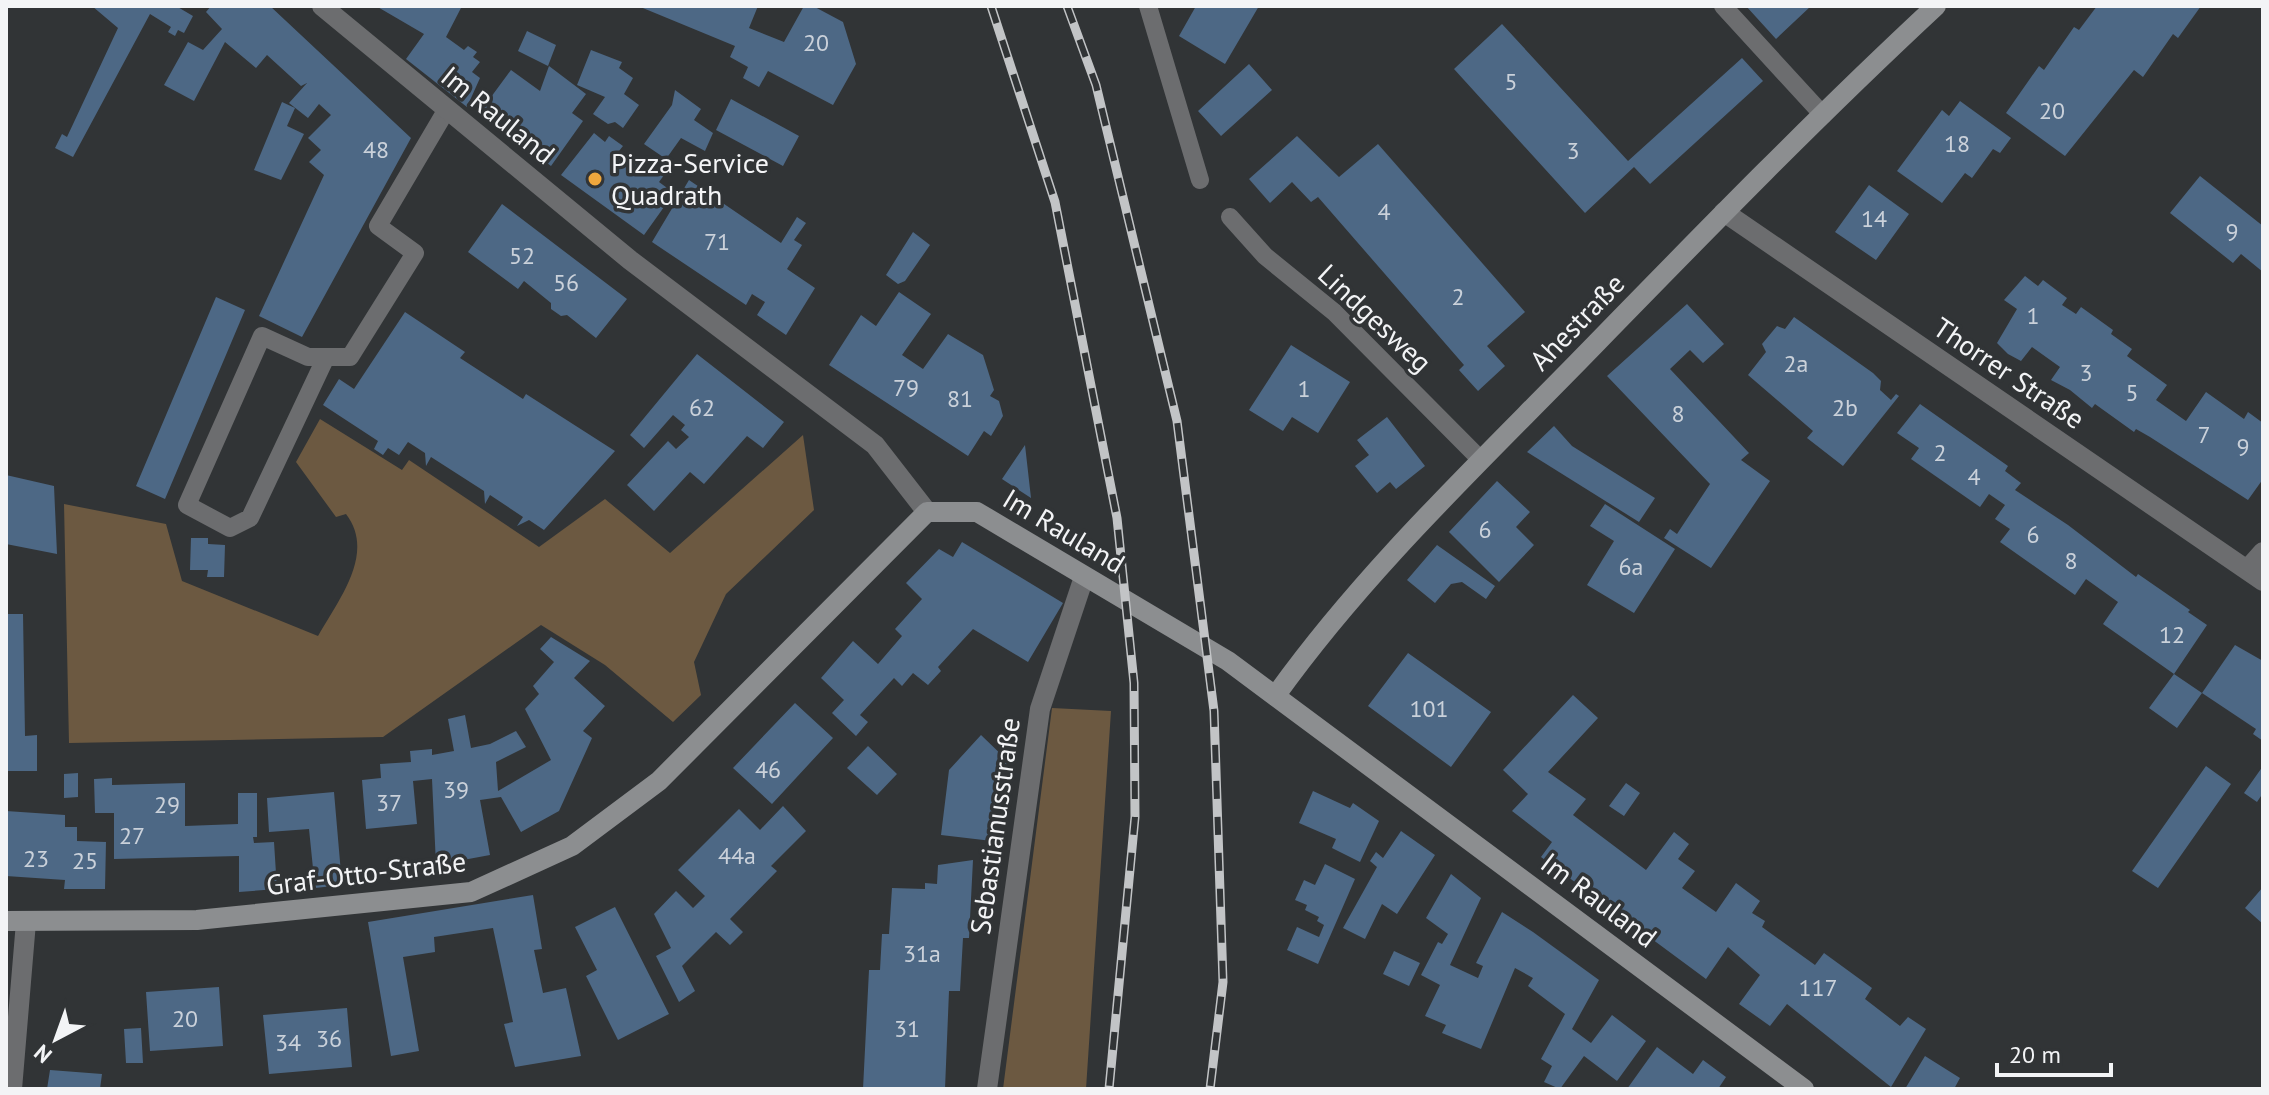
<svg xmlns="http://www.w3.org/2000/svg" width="2269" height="1095" font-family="'PT Sans',sans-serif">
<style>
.green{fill:#6c5941}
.building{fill:#4d6885}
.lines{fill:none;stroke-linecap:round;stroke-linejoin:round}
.lane{stroke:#6c6d6f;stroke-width:18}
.street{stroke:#6c6d6f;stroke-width:20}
.secondary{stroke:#8c8e90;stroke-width:20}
.rail-casing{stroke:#c2c4c6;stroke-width:9}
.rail{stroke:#313436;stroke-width:6;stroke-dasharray:18;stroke-linecap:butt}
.poi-dot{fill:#efa73d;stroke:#313436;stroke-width:3}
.labels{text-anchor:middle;stroke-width:7;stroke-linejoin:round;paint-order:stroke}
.number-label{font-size:24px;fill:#cad1da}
.street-label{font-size:28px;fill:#f3f4f6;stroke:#313436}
.poi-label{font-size:28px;fill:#f3f4f6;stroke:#313436;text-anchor:start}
</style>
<rect width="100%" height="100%" fill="#313436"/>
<!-- green -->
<path class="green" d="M320 419 402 470 409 460 539 547 605 499 670 553 803 435 814 510 726 594 694 662 701 695 673 722 605 665 541 625 383 737 69 743 64 504 166 524 182 581 318 636C339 599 376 553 346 514L336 517 296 462Z
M1052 708 1111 711 1086 1089H1003Z"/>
<!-- building -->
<path class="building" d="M92 6H176L193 16 184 33 178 30 175 36 168 32 171 27 150 14 73 157 55 148 62 134 67 137 118 28Z
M211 6H270L411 138 302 337 259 316 324 175 309 162 321 150 308 138 331 115 319 104 308 118 289 103 307 83 301 86 267 55 256 68 225 42 194 101 164 85 188 42 203 50 222 29 206 12Z
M376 6H462L446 37 464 50 468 46 477 52 473 57 480 62 472 72 480 78 467 107 406 59 424 34Z
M638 6H758L749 28 784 42 804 6H813L843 22 856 64 833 105 768 71 759 87 743 78 748 67 730 57 735 46Z
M1196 6H1259L1225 64 1179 36Z
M1746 6H1811L1776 39Z
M2097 6H2201L2178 38 2173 34 2143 77 2134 70 2065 156 2006 113 2039 66 2044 70 2074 27 2079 30Z
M1502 24 1628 161 1742 58 1763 81 1650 184 1634 167 1585 213 1454 69Z
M527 31 556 45 548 66 518 51Z
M591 50 622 62 619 68 633 78 624 94 639 105 623 128 615 122 608 124 593 114 605 97 577 85Z
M1249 64 1272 90 1221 136 1198 111Z
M549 66 586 94 572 113 583 121 551 166 480 112 511 70 540 91Z
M675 90 701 109 694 120 713 133 705 151 681 138 666 159 644 144 672 105Z
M731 99 799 136 783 166 716 130Z
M1960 101 2011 138 2000 153 1993 149 1972 178 1965 173 1942 203 1897 171 1942 110 1949 116Z
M282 102 295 108 287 126 304 134 281 180 254 170Z
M594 133 605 142 609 136 623 146 619 151 644 171 652 161 667 171 659 182 674 193 644 235 561 175Z
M1297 136 1339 177 1378 144 1525 312 1487 346 1505 366 1478 391 1459 370 1464 365 1318 197 1311 202 1292 182 1270 203 1249 179Z
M2200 176 2263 226V272L2241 254 2233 263 2170 213Z
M689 180 781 243 797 217 806 223 794 240 802 245 787 269 815 288 786 335 757 315 765 302 752 294 746 305 652 242Z
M1869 185 1909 214 1876 260 1835 232Z
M502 204 627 299 596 338 567 315 561 316 551 309V303L524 281 518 289 468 252Z
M913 232 930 245 905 281 898 284 886 275Z
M2025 276 2038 286 2043 280 2067 298 2062 305 2076 314 2081 307 2113 330 2111 334 2132 349 2127 356 2167 385 2156 400 2186 421 2206 392 2244 419 2248 412 2263 423V479L2248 500 2150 437 2136 429 2134 432 2095 404 2092 408 2070 390 2051 380 2060 367 2032 347 2021 361 2008 354 1997 343 2017 309 2004 300Z
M899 292 931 314 902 355 923 369 948 334 983 355 994 390 990 396 999 401 1003 416 991 436 984 431 968 456 829 365 861 315 876 326Z
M216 297 245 310 165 499 136 486Z
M1687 304 1724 344 1703 363 1690 350 1670 369 1749 453 1741 460 1770 481 1711 568 1664 538 1670 529 1677 534 1710 484 1607 376Z
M405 312 465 352 460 358 523 399 526 394 615 451 544 530 529 520 517 526 523 517 490 495 485 504 484 491 431 457 426 466 425 453 408 442 399 455 388 448 383 455 374 449 378 441 323 405 339 379 354 389Z
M1794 317 1873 373 1881 381 1880 390 1891 400 1896 394 1899 396 1843 466 1807 438 1813 431 1748 375 1766 352 1762 344 1777 326 1785 329Z
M1291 345 1350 382 1318 433 1292 417 1283 431 1249 410Z
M697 354 784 422 763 448 747 436 704 484 690 472 654 511 627 485 668 441 676 449 689 437 681 430 685 425 673 415 644 448 630 435Z
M1920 404 2008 466 2005 471 2021 483 2015 490 2068 525 2136 577 2138 574 2190 610 2188 612 2207 625 2174 674 2103 624 2118 602 2086 579 2075 595 2000 542 2010 529 1995 519 2005 505 1989 494 1980 507 1911 459 1919 448 1897 433Z
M1387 417 1425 466 1396 489 1390 482 1377 493 1355 466 1369 455 1357 440Z
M1554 426 1572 446 1655 498 1639 522 1527 452Z
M1025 445 1031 498 1002 479Z
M6 475 54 486 57 554 6 544Z
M1497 481 1530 512 1516 527 1534 545 1499 582 1449 532Z
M1605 504 1675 549 1634 613 1587 585 1614 541 1590 526Z
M191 538H208V544L225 545 224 577H207L208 570H190Z
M962 542 1063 603 1028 662 973 629 938 667 941 671 928 685 913 673 902 686 894 678 860 715 868 722 856 736 832 713 844 700 821 678 853 641 878 664 902 636 895 629 922 599 906 583 939 549 953 557Z
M1437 545 1495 586 1486 599 1462 582 1451 584 1435 603 1407 580Z
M6 614H23L25 736 37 735V771H6Z
M551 637 590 661 574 678 605 706 583 731 592 738 559 811 521 832 501 797 480 800 490 855 436 865 432 779 413 781 417 824 366 829 362 780 381 778 380 764 411 762 410 751 432 749V755L454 751 448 719 465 715 471 748 490 744 516 731 526 747 496 762 498 791 551 760 525 709 539 694 533 686 554 662 540 649Z
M2235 645 2263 661V741L2253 734 2256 729 2202 693 2177 728 2149 708 2174 674 2202 693Z
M1408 653 1491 712 1451 767 1368 706Z
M1573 695 1598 718 1548 772 1586 799 1573 815 1646 870 1674 832 1689 844 1678 859 1695 871 1682 888 1716 912 1736 883 1760 901 1752 913 1765 921 1762 927 1815 965 1824 953 1872 988 1865 999 1900 1026 1908 1017 1926 1029 1891 1087 1787 1004 1770 1026 1739 1004 1760 975 1728 947 1706 979 1541 857 1552 842 1512 811 1528 794 1503 770Z
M795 703 833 738 772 804 733 768Z
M981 735 1009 762 997 776 998 796H1002L992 841 941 835 949 770Z
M868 746 897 774 877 795 847 768Z
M2206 766 2231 784 2158 888 2132 871Z
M2263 766V793L2257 802 2244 793Z
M78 773V797L64 798V774Z
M112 778V785L185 783V826L238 824V793H257V837H253L254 843 274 842 277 889 239 892V856L114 859V813H95L94 779Z
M1626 783 1640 793 1624 816 1609 806Z
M1313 791 1350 808 1353 803 1379 821 1360 862 1332 848 1336 839 1299 823Z
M334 792 342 885 315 888 309 829 269 832 267 798Z
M783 806 806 831 771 866 777 871 730 919 743 932 730 945 716 932 682 966 695 991 679 1002 656 956 671 948 654 914 676 891 693 908 705 896 678 870 739 809 760 830Z
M6 811 65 815V827H77V841L106 842 105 889H64L65 880 6 876Z
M1401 831 1435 855 1397 914 1382 904 1365 939 1343 928 1377 867 1370 861 1376 852 1383 858Z
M973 860 969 938H963L960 991H949L945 1089H863L869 970H880L882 934H889L892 888 925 889V883L937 884 938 865Z
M1325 864 1355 879 1318 964 1287 950 1297 927 1319 937 1324 925 1317 921 1319 917 1305 910 1307 905 1295 900 1304 880 1315 885Z
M1451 874 1481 898 1450 965 1478 978 1483 966 1476 963 1502 912 1533 932 1599 980 1572 1029 1591 1043 1612 1015 1646 1041 1617 1081 1584 1056 1560 1089 1544 1082 1552 1066 1541 1059 1565 1014 1528 986 1533 978 1515 968 1481 1049 1442 1033 1446 1025 1425 1016 1440 985 1421 975 1438 942 1442 944 1448 934 1426 918Z
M2263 887V924L2245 908Z
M533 895 542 949 534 950 543 993 566 988 581 1056 515 1067 504 1024 513 1022 493 928 434 937 435 952 403 957 419 1051 391 1056 368 922Z
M615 907 669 1014 618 1040 586 976 597 970 575 927Z
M1394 951 1420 963 1409 986 1383 974Z
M219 987 223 1046 150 1051 146 992Z
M347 1008 352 1067 269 1074 263 1015Z
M141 1028 143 1063H126L124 1029Z
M1657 1047 1693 1074 1703 1060 1726 1077 1718 1089H1627Z
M1925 1056 1960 1078 1954 1089H1905Z
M50 1070 102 1074 100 1089H47Z"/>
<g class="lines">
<!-- lane -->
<path class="lane" d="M1148 6 1200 180
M1723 6 1823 115
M1230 217 1265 256 1334 312 1481 460
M326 357 250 518 230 528 187 505 262 336 308 357H350L415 253 378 226 447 109"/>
<!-- street -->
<path class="street" d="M322 6 630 260 875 445 927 512
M1724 212 2263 581
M2247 570 2263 552
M12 1089 26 922
M987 1089 1040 709 1084 577"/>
<!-- secondary -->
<path class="secondary" d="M1276 695C1361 576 1470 472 1572 368 1691 246 1811 122 1936 6
M6 921 197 920 471 892 572 846 659 781 927 512H977L1228 661 1804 1089"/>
<!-- rail casing -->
<g class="rail-casing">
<path id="rail" d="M991 6 1055 202 1117 518 1134 683 1135 817 1109 1089
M1067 6 1096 85 1177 421 1214 711 1223 982 1210 1089"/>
</g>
<!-- rail -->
<use href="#rail" class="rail"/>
</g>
<!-- markers -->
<circle class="poi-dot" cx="595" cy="179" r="8"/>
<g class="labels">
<!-- number labels -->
<g class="number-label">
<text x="816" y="51">20</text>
<text x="1511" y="90">5</text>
<text x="2052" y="119">20</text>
<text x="1957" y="152">18</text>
<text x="376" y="158">48</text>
<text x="1573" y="159">3</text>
<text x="1384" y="220">4</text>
<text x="1874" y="227">14</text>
<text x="2232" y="240">9</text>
<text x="717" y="250">71</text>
<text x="522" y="264">52</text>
<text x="566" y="291">56</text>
<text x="1458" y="305">2</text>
<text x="2033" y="324">1</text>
<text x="1796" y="372">2a</text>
<text x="2086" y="381">3</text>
<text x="906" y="396">79</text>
<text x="1304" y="397">1</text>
<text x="2132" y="401">5</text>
<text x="960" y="407">81</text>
<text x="702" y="416">62</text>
<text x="1845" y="416">2b</text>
<text x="1678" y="422">8</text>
<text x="2204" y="443">7</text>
<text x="2243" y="455">9</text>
<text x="1940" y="461">2</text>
<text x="1974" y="485">4</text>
<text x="1485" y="538">6</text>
<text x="2033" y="543">6</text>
<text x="2071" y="569">8</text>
<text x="1631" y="575">6a</text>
<text x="2172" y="643">12</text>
<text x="1429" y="717">101</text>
<text x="768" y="778">46</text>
<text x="456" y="798">39</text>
<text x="389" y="811">37</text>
<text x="167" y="813">29</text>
<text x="132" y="844">27</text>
<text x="737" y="864">44a</text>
<text x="36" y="867">23</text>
<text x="85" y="869">25</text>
<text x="922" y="962">31a</text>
<text x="1818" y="996">117</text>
<text x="185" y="1027">20</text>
<text x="907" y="1037">31</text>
<text x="329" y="1047">36</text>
<text x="288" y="1051">34</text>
</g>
<!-- street labels -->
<g class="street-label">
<text transform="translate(498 115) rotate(39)" y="10">Im Rauland</text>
<text transform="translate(1375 318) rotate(43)" y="10">Lindgesweg</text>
<text transform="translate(1577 322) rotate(-46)" y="10">Ahestraße</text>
<text transform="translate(2009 373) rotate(34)" y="10">Thorrer Straße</text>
<text transform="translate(1064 531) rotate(31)" y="10">Im Rauland</text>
<text transform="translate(995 826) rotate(-82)" y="10">Sebastianusstraße</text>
<text transform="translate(366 873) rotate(-7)" y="10">Graf-Otto-Straße</text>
<text transform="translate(1599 900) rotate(37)" y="10">Im Rauland</text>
</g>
<!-- poi labels -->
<g class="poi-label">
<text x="611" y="173">Pizza-Service<tspan x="611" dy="32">Quadrath</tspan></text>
</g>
</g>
<!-- border -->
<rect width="2269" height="1095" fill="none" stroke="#f3f4f6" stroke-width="16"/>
<!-- north arrow -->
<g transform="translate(56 1039) rotate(221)" stroke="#313436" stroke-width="6" paint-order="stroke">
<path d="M0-6L14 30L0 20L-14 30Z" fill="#f3f4f6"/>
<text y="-12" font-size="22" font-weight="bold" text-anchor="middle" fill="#f3f4f6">N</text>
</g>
<!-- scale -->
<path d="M1997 1063v12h114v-12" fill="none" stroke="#f3f4f6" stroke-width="4"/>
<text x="2009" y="1063" font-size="24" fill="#f3f4f6" stroke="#313436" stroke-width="6" paint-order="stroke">20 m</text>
</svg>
